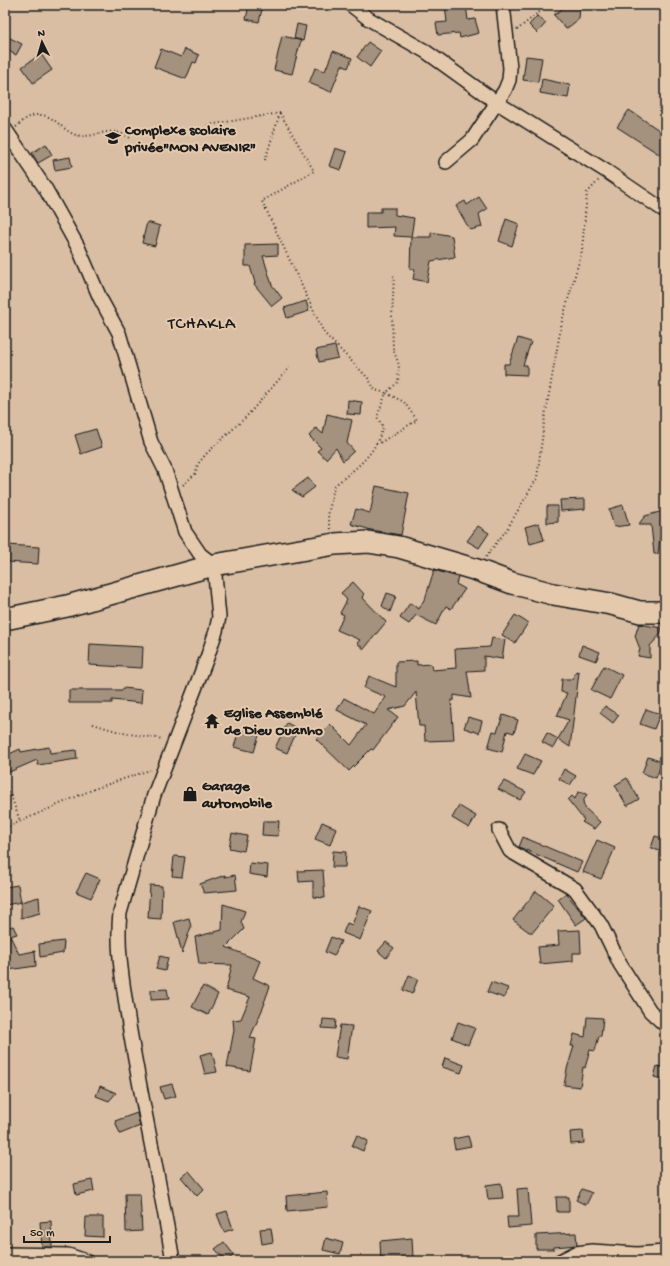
<svg xmlns="http://www.w3.org/2000/svg" width="670" height="1266" font-family="'Gochi Hand',sans-serif">
<style>
.building{fill:#a4917e;stroke:#1c1c1c}
.lines{fill:none;stroke-linecap:round;stroke-linejoin:round}
.street-casing{stroke:#1c1c1c;stroke-width:16}
.primary-casing{stroke:#1c1c1c;stroke-width:24}
.path{stroke:#1c1c1c;stroke-width:2;stroke-dasharray:1 3;stroke-linecap:butt}
.street{stroke:#e5c9ac;stroke-width:13}
.primary{stroke:#e5c9ac;stroke-width:21}
.labels{text-anchor:middle;stroke-width:4;stroke-linejoin:round;paint-order:stroke}
.poi-label{font-size:15px;font-weight:bold;fill:#1c1c1c;stroke:#e5c9ac;text-anchor:start}
.quarter-label{font-size:17px;letter-spacing:1px;fill:#1c1c1c;stroke:#e5c9ac}
</style>
<rect width="100%" height="100%" fill="#d9bea3"/>
<filter id="ink" filterUnits="userSpaceOnUse"><feTurbulence type="fractalNoise" baseFrequency=".025" numOctaves="2"/><feDisplacementMap in="SourceGraphic" scale="8" xChannelSelector="R" yChannelSelector="G"/><feConvolveMatrix kernelMatrix="1 2 1 2 8 2 1 2 1" color-interpolation-filters="sRGB"/></filter>
<g filter="url(#ink)">
<!-- building -->
<path class="building" d="M249 5H263L259 22 246 19Z
M445 5H466L468 20 475 19 479 33 460 38 459 33 438 35 436 23 447 22Z
M567 5 580 7 579 19 566 29 554 15Z
M537 16 546 23 537 33 529 25Z
M297 24 306 26 303 41 294 39Z
M282 36 301 40 292 74 274 70Z
M8 37 22 44 16 55 5 49V42Z
M368 42 381 51 370 67 357 57Z
M161 49 181 57 185 49 199 55 196 63 193 62 186 79 154 67Z
M333 51 352 58 348 68 342 65 331 92 309 83 315 68 325 71Z
M41 54 52 70 33 83 22 67Z
M526 56 542 58 538 82 523 80Z
M542 79 570 85 568 98 540 93Z
M629 110 665 134V158L617 127Z
M46 144 52 155 38 163 32 153Z
M335 148 347 152 341 170 329 166Z
M70 157 72 167 55 170 53 160Z
M479 197 487 209 479 214 482 227 470 230 456 206 465 201 467 205Z
M381 208H395V215L414 218 411 237 394 236 395 227 366 228V212H381Z
M506 219 519 224 512 246 499 241Z
M147 222 160 226 155 246 142 243Z
M431 232 452 236 455 257 431 261 427 282 413 279 415 269H410L411 237H431Z
M278 244V255L263 256 272 285 282 298 272 306 254 284 255 283 250 266H245V245Z
M306 301 309 311 287 318 284 308Z
M518 338 531 342 523 365H527V375L504 374V364H509Z
M335 346 338 358 319 362 316 350Z
M348 400 362 402 361 415 347 414Z
M327 414 352 420 347 443 354 451 343 461 336 448 326 459 317 451 321 448 309 436 316 428 323 434Z
M96 429 102 447 81 454 75 435Z
M308 478 315 487 302 497 292 490Z
M376 486 409 493 401 535 371 530 351 524 356 509 370 513Z
M585 499V509L561 511 560 500Z
M623 505 629 525 614 527 609 509Z
M547 506H558V522L547 523Z
M663 511 658 554H654L651 525H638L645 516Z
M539 523 544 540 530 544 525 527Z
M478 526 489 533 479 548 467 541Z
M7 545 39 547 38 564 6 562Z
M434 570 458 577 456 584 465 589 451 609 446 606 436 625 416 615 409 624 400 618 410 603 419 609 426 596Z
M353 582 364 594 362 597 386 622 364 649 357 643 360 640 337 630 344 615 340 613 347 600 341 593Z
M387 593 396 596 390 612 382 606Z
M515 615 528 623 515 643 502 635Z
M639 624 662 628 660 635 650 646V658L638 656 640 649 635 636Z
M492 638 505 640 502 659 484 656V670L467 671 471 698 454 695V700H451L454 740 425 741 424 726H419L416 692 405 706 388 710 398 717 373 750 371 749 349 771 316 739 330 724 351 745 366 725 337 710 344 698 374 714 386 697 364 688 369 676 396 687V662L417 661V665L431 664 432 670 456 668 455 649 490 647Z
M90 644 143 647 142 668 89 665Z
M582 645 600 652 596 661 579 655Z
M604 666 622 675 610 699 591 690Z
M576 671 579 672 570 747 558 739 569 720 557 716 567 693 561 692 562 679H573Z
M123 688 142 690 141 703 112 700V703H69V690H123Z
M605 706 619 715 613 723 600 713Z
M646 709 660 714 654 729 640 724Z
M503 715 518 720 514 733 507 731 502 752 488 748 493 731 497 732Z
M468 717 482 721 479 733 464 728Z
M287 723 298 729 287 753 275 748Z
M239 730 259 735 254 752 234 747Z
M547 733 558 739 553 748 542 742Z
M49 747 50 753 76 750 77 759 38 765 37 760 7 773 5 768V756L20 749 21 752Z
M525 754 541 761 533 775 517 769Z
M648 757 662 762 656 778 642 773Z
M564 769 576 776 570 785 559 779Z
M627 778 639 799 627 806 615 785Z
M504 781 526 792 520 800 498 789Z
M578 792 587 794 583 802 585 808 600 822 594 829 582 822 584 820 568 800 572 796 575 799Z
M459 806 476 816 469 828 452 818Z
M263 821H279L278 836 262 835Z
M322 822 336 828 330 845 315 839Z
M232 833 247 836 244 851 229 848Z
M655 836 665 839V853L651 848Z
M523 837 582 862 577 872 519 847Z
M597 840 615 848 601 879 583 872Z
M333 851 346 852 345 867H332Z
M174 856 185 857 182 877 172 876Z
M250 863 268 865 267 877 249 874Z
M323 870 325 898 313 897V881L299 882 298 871Z
M86 873 100 879 91 898 76 892Z
M225 875V877L235 875 237 890 204 893 200 884Z
M18 885 21 902 6 905 5 887Z
M150 885 162 886 161 919 148 918Z
M536 891 554 906 533 932H529L513 920Z
M566 893 586 918 576 925 558 899Z
M39 897 40 913 21 918V902Z
M223 904 245 911 241 922 244 929 226 947 260 961 253 978 270 986 264 1003H265L250 1038 256 1039 250 1071 227 1067 234 1030 233 1020 241 1019 250 997 226 990 232 965 199 964 195 937 222 930Z
M359 906 372 911 360 940 343 933 347 923 352 925Z
M189 918 191 927 182 953 174 922Z
M5 926 6 928 13 926 17 934 10 936 19 954 35 951 36 966 8 970 5 950Z
M580 930 581 953H573V961L540 964 538 947 559 945 558 931Z
M331 937 341 941 334 956 325 952Z
M64 941 63 953 40 957 39 944Z
M386 942 394 948 386 958 378 951Z
M160 956 168 958 165 971 156 969Z
M409 975 418 979 412 994 403 990Z
M491 982 508 988 504 998 487 992Z
M203 986 218 994 208 1015 192 1007Z
M167 989 169 999 151 1000V990Z
M587 1017 603 1018 601 1036H599L595 1051 590 1050 585 1068 583 1067 580 1087 564 1085 567 1069 574 1046H571L574 1034 585 1037Z
M323 1019 336 1020 335 1029 322 1028Z
M458 1022 475 1028 468 1045 452 1038Z
M340 1025 352 1026 347 1059 335 1057Z
M212 1052 217 1072 205 1074 200 1055Z
M445 1058 464 1065 461 1073 442 1067Z
M657 1066 665 1068V1080L654 1077Z
M172 1084 176 1096 164 1099 160 1087Z
M100 1086 116 1093 109 1101 96 1096Z
M137 1113 140 1126 120 1134 115 1121Z
M583 1131 584 1143 571 1144 570 1132Z
M357 1135 368 1141 363 1151 352 1146Z
M468 1136 471 1146 455 1149 453 1139Z
M189 1171 204 1189 197 1196 181 1177Z
M92 1180 94 1191 76 1195 74 1184Z
M501 1183 503 1198 488 1199 486 1185Z
M528 1188 531 1226 508 1228 507 1217H519L517 1189Z
M582 1189 592 1193 586 1205 576 1200Z
M327 1192 328 1207 287 1211 286 1196Z
M125 1194H140L142 1231 126 1232Z
M556 1197H569V1212H557Z
M227 1211 233 1229 224 1232 217 1214Z
M86 1217H103V1237L85 1236Z
M51 1221 52 1247H42L40 1222Z
M271 1228 273 1242 262 1244 260 1229Z
M576 1233 577 1245 554 1247V1249H536V1235Z
M326 1238 343 1243 340 1254 323 1250Z
M412 1238 413 1258 381 1261 380 1241Z
M224 1242 234 1255 226 1261 215 1249Z"/>
<g class="lines">
<!-- street casing -->
<g class="street-casing">
<path id="street" d="M351 5 369 19 425 51 496 102 606 171 665 211
M5 129 45 188 78 247 100 298 119 333 151 442 165 470 185 532 200 554 214 565 219 617 216 631 208 655 154 795 120 913C116 950 124 989 129 1025 142 1104 160 1182 173 1261
M446 162 472 140 505 90 509 80 510 68 503 5
M499 830 510 851 575 889 601 925 620 964 650 1011 665 1025
M5 1254 68 1255 86 1261
M560 1261 576 1253 592 1251 637 1254 665 1252"/>
</g>
<!-- primary casing -->
<g class="primary-casing">
<path id="primary" d="M5 619 67 606 214 565 335 544 368 542 399 547 477 570 512 583 553 594 611 604 640 612H665"/>
</g>
<!-- path -->
<path class="path" d="M517 30 548 5
M280 113 314 171 262 201 324 333 368 378 375 390 386 393 398 382 399 365 393 349 392 317 394 275
M208 125 280 113
M16 127C24 120 30 114 41 115 55 116 63 131 76 135 97 140 107 123 130 138
M265 160 280 113
M183 485 195 474 198 464 206 454 246 417 290 367
M331 529 328 516 334 486C357 467 374 457 383 427L377 417 386 393 404 402 417 420 378 444
M486 557 507 529 537 478 545 416 562 321 582 251 587 193 599 180
M93 724 123 733 163 739
M5 790 11 796 20 821
M5 828 94 789 150 770"/>
<!-- street -->
<use href="#street" class="street"/>
<!-- primary -->
<use href="#primary" class="primary"/>
</g>
</g>
<!-- icons -->
<defs>
<g id="school-bare" transform="scale(1.2)"><path d="M0-5L7-2L0 1L-7-2ZM-4 1L0 2.5L4 1V4Q0 6-4 4Z" fill="#1c1c1c" stroke="#e5c9ac" stroke-width="2.5" paint-order="stroke"/></g>
<g id="temple-bare" transform="scale(1.2)"><path d="M0-6L5-2H3V0L6.5 2.5H4V6H1.5V3h-3V6H-4V2.5H-6.5L-3 0V-2H-5Z" fill="#1c1c1c" stroke="#e5c9ac" stroke-width="2.5" paint-order="stroke"/></g>
<g id="shop-bare" transform="scale(1.2)"><path d="M-5-2.5h2.3a2.7 3.5 0 0 1 5.4 0H5L5.5 6h-11ZM-1.5-2.5h3a1.5 2.3 0 0 0-3 0Z" fill="#1c1c1c" stroke="#e5c9ac" stroke-width="2.5" paint-order="stroke"/></g>
</defs>
<g fill-rule="evenodd">
<use href="#school-bare" x="113" y="138"/>
<use href="#temple-bare" x="212" y="721"/>
<use href="#shop-bare" x="190" y="794"/>
</g>
<g class="labels">
<!-- poi labels -->
<g class="poi-label">
<text x="125" y="134">Complexe scolaire<tspan x="125" dy="17">privée"MON AVENIR"</tspan></text>
<text x="224" y="717">Eglise Assemblé<tspan x="224" dy="17">de Dieu Ouanho</tspan></text>
<text x="202" y="790">Garage<tspan x="202" dy="17">automobile</tspan></text>
</g>
<!-- quarter labels -->
<g class="quarter-label">
<text x="202" y="328">TCHAKLA</text>
</g>
</g>
<!-- margin -->
<rect width="670" height="1266" fill="none" stroke="#e5c9ac" stroke-width="20"/>
<rect x="10" y="10" width="650" height="1246" fill="none" stroke="#1c1c1c" stroke-width="1.5" filter="url(#ink)"/>
<!-- north arrow -->
<g transform="translate(42 42) rotate(355)" stroke="#e5c9ac" stroke-width="3" paint-order="stroke">
<path d="M0-3L7 15L0 10L-7 15Z" fill="#1c1c1c"/>
<text y="-6" font-size="11" font-weight="bold" text-anchor="middle" fill="#1c1c1c">N</text>
</g>
<!-- scale -->
<path d="M24 1236v6h86v-6" fill="none" stroke="#1c1c1c" stroke-width="2"/>
<text x="30" y="1236" font-size="12" fill="#1c1c1c" stroke="#e5c9ac" stroke-width="3" paint-order="stroke">50 m</text>
</svg>
